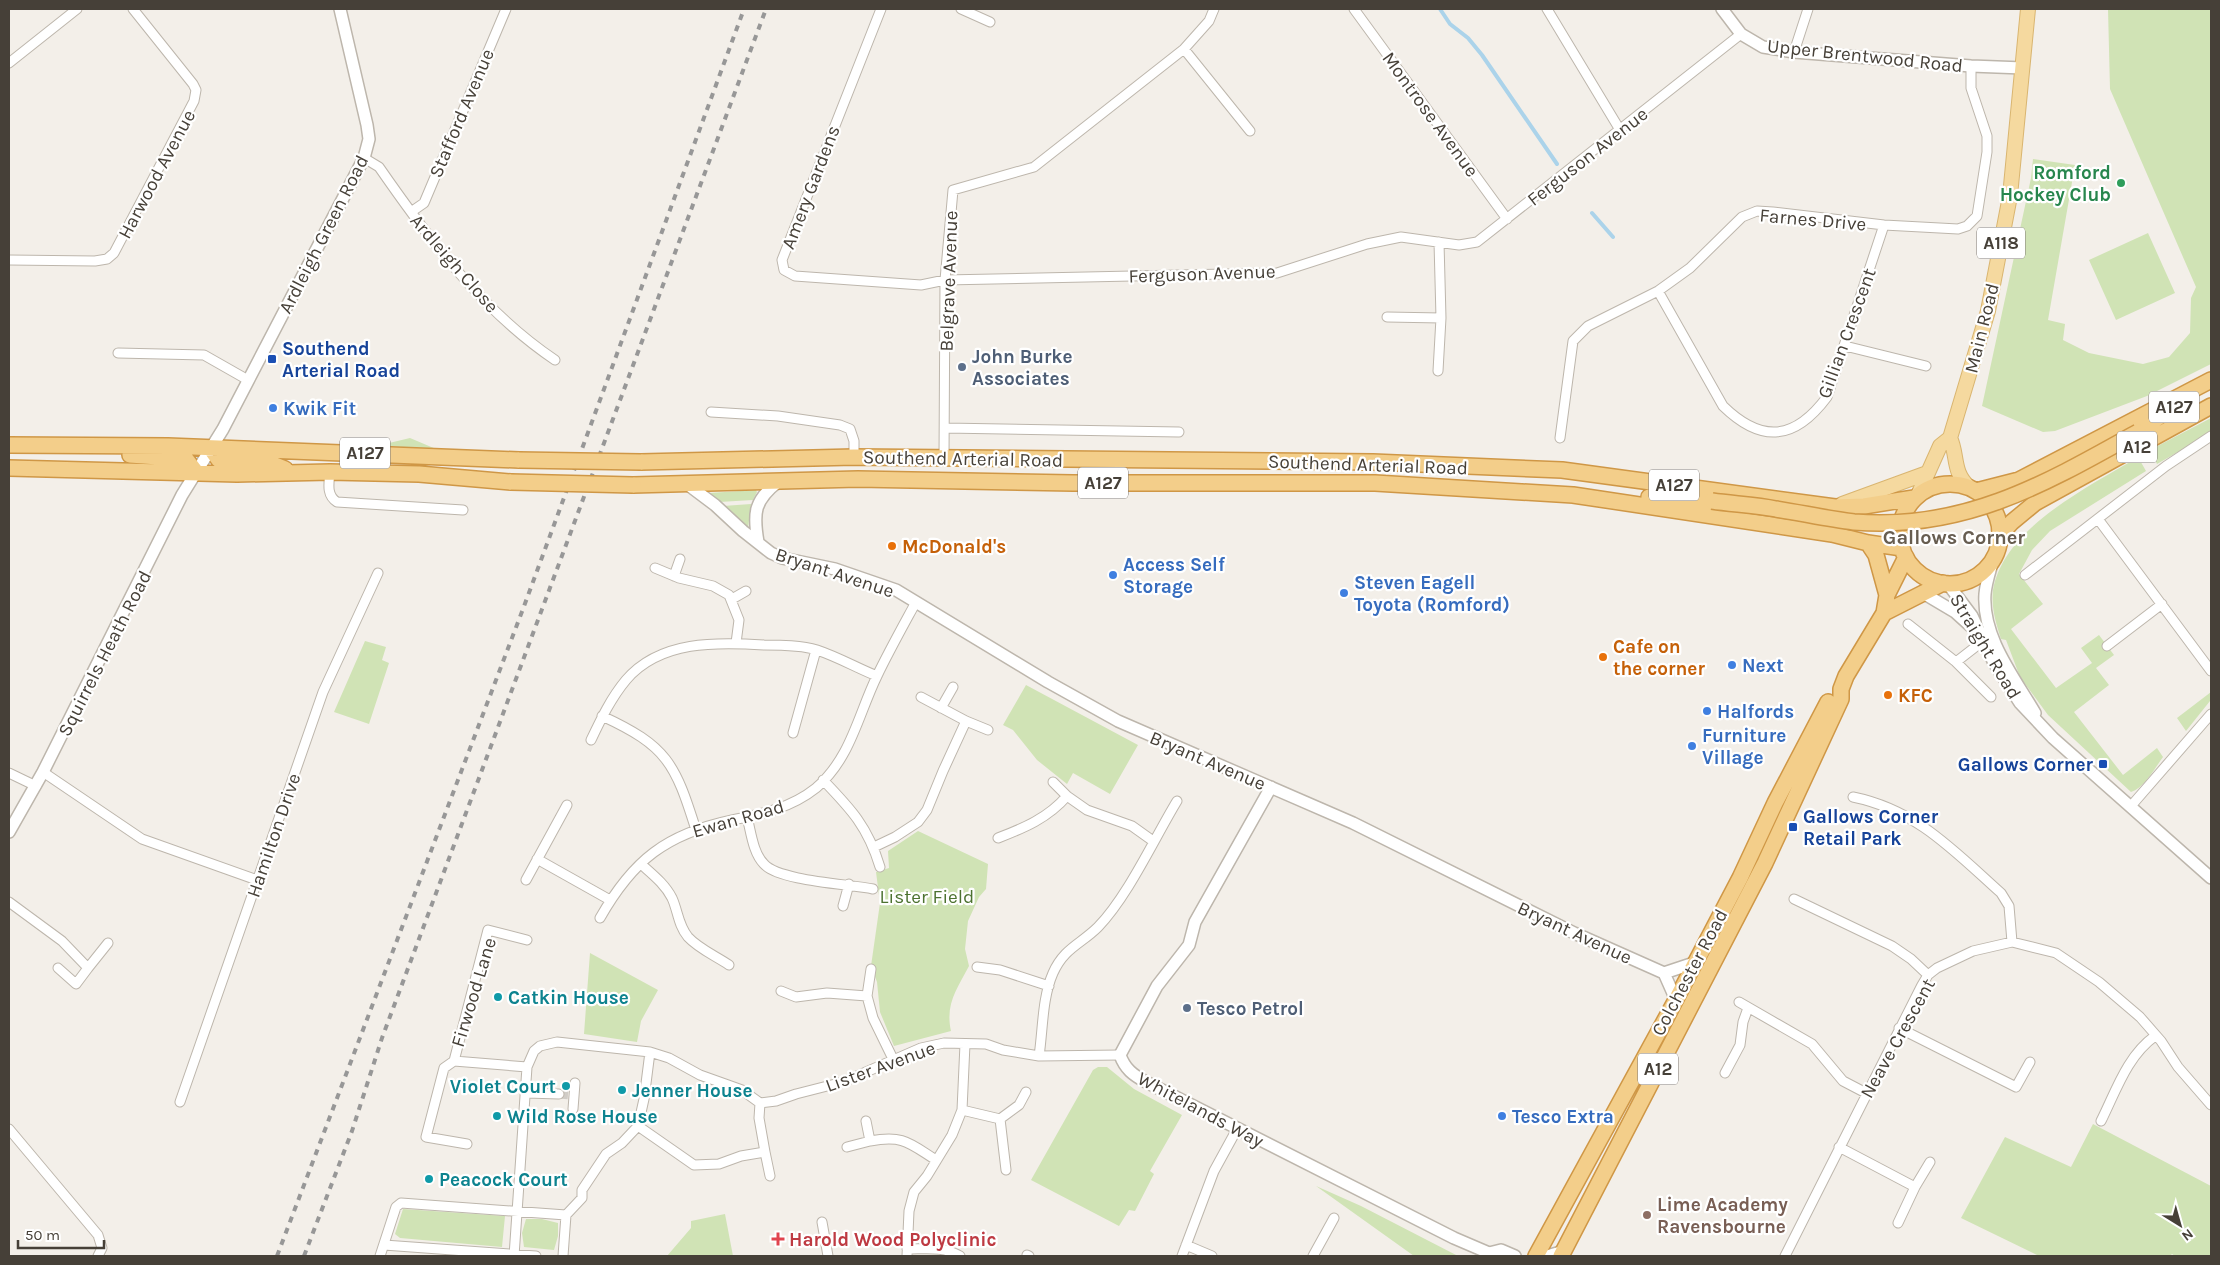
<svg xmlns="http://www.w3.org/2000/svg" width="2220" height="1265" font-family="Karla,sans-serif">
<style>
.green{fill:#d0e3b5}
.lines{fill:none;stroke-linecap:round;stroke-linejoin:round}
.stream{stroke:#abd3ea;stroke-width:4}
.minor-tunnel{stroke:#d0ccc6;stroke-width:9;stroke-dasharray:9 4.5;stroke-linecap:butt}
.minor-casing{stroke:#bdb6ac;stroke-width:11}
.tertiary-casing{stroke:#bdb6ac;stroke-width:14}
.primary-casing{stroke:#d9b570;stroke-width:16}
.trunk-casing{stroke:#cf9746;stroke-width:18}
.minor{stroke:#fff;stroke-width:9}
.tertiary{stroke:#fff;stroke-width:11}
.primary{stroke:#f5d99f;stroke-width:14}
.trunk{stroke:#f3ce8a;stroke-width:15}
.rail{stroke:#979797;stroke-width:4;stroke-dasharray:6 6;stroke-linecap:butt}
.trunk-bridge-casing{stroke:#cf9746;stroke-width:18;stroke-linecap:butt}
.trunk-bridge{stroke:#f3ce8a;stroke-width:15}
.leisure-dot{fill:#2e9e5b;stroke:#fff;stroke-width:2}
.transit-dot{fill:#1a4fb4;stroke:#fff;stroke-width:2}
.service-dot{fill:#5c6f8a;stroke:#fff;stroke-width:2}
.shop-dot{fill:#3f7fe0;stroke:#fff;stroke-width:2}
.food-dot{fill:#e8710a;stroke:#fff;stroke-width:2}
.culture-dot{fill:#0f9aa8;stroke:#fff;stroke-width:2}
.education-dot{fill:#8d6e63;stroke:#fff;stroke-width:2}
.health-dot{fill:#e0444e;stroke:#fff;stroke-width:2}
.labels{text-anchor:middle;stroke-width:4.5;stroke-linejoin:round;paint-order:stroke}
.shield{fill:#fff;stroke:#7e7974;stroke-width:1}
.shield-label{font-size:18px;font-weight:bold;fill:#464038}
.street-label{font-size:19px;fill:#464038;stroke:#fff}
.leisure-label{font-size:19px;font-weight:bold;fill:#27864d;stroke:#fff;text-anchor:end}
.transit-label{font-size:19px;font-weight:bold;fill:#164399;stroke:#fff;text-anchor:start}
.service-label{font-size:19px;font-weight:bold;fill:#4e5e75;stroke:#fff;text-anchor:start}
.shop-label{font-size:19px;font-weight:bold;fill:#366cbe;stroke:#fff;text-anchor:start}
.food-label{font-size:19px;font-weight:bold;fill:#c56008;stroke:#fff;text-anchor:start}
.park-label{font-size:19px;fill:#4c7230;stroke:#fff}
.culture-label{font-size:19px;font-weight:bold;fill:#0d838f;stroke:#fff;text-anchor:start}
.education-label{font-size:19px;font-weight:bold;fill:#785e54;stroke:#fff;text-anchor:start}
.health-label{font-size:19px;font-weight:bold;fill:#be3a42;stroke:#fff;text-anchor:start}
.neighbourhood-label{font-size:20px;font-weight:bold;fill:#675d50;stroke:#fff}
</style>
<rect width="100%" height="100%" fill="#f3efe9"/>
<!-- green -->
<path class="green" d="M2108 9H2211V364L2147 396 2055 431 2043 432 1982 406 2031 178 2033 159 2075 165 2048 320 2065 324 2063 340 2089 353 2143 364 2169 357 2190 333 2191 298 2196 287 2110 89Z
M2148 233 2175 293 2116 320 2089 260Z
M2211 418V433L2157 464 2150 450Z
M410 438 436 449 384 446 385 444Z
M2138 457 2146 471 2050 531 2032 550 2019 574 2043 604 2011 629 2056 688 2092 663 2081 648 2099 635 2114 655 2096 668 2109 685 2074 712 2123 775 2157 748 2163 757C2155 768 2144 788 2131 792L2048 715 2020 677 2006 640 2001 639C1996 623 1991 608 1993 590 2004 527 2089 487 2138 457Z
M756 490 757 492 753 500 719 502 709 493Z
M751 504 748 529 723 506Z
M365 641 386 647 382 660 389 663 369 724 334 712Z
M1026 685 1138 745 1110 794 1073 773 1067 784 1037 760 1013 730 1003 725Z
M2211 692 2210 701 2186 731 2177 718Z
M918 831 988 864 986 889 979 897 968 921 965 949 969 966C957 989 945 1004 951 1031L894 1046 880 1012 877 982 871 966 880 903 876 872 889 868 888 851Z
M590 953 658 990 641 1021 637 1042 584 1034Z
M1098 1067H1107L1134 1089 1182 1115 1150 1171 1154 1174 1135 1211 1129 1210 1119 1226 1031 1180 1093 1070Z
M2093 1124 2211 1186V1256H2175L2172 1254 2170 1256H2039L1961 1218 2005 1137 2071 1167Z
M1316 1186 1361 1206 1458 1256H1414Z
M403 1209 505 1216 502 1247 400 1238 395 1234Z
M725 1214 733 1256H667L691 1228V1221Z
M526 1219H542L558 1223V1236L554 1250 524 1247 522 1233Z"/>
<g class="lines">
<!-- stream -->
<path class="stream" d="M1440 9 1450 24 1468 38 1482 55 1557 164
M1592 213 1613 237"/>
<!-- minor-tunnel -->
<path class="minor-tunnel" d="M559 1094 572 1095"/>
<!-- minor casing -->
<g class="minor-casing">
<path id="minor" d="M881 9 782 260 784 270 795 276 921 285 945 280 1277 273 1367 244 1401 237 1459 245 1477 242 1741 34
M961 9 990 22
M1354 9 1507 219
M1547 9 1620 130
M1184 49 1250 131
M1794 52 1808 9
M9 63 77 9
M364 158 379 167C429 239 481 310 555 360
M411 212 424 203 506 9
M9 260 95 261 107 259 114 253 194 101 196 90 193 84 133 9
M1658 291 1723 406C1762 444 1795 440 1827 397L1884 225
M1387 317 1441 318 1439 242
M1845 346 1926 366
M118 353 204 355 248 380
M1438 371 1441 318
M711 412 778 416 840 425 850 429 854 441V457
M945 428 1179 432
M1560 438 1573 341 1588 326 1658 291 1690 268 1742 217 1757 211 1773 212 1884 225 1958 229 1967 226 1977 216 1987 152V136L1971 88V66
M944 458 945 280 953 190 1034 167 1184 49 1209 21 1214 9
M330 472C329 483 326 495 337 502L463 510
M2098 519 2211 671
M655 568 679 578 713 586 729 595 739 620 736 643
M2025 575 2166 466 2211 436
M674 576 680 559
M732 599 746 591
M1908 624 1956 662 1991 697
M2107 646 2162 604
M1956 662 1983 641
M921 697 966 721 988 730
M941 708 953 687
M602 716C667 746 675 763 696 830
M793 733 816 650
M591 740C601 719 611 698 626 680 660 640 717 642 764 645 781 645 802 645 817 650 838 657 857 668 877 676
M43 772 142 839 257 880
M9 773 36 786
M823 780C851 809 868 827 880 867
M1053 782 1067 796 1087 810 1132 826 1153 841
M1853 797C1917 810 1954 851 2001 893L2009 906 2012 942
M2131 806 2211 714
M747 817C751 832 753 853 764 864 779 881 849 884 873 889
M998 838C1024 828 1048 818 1067 796
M874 847 895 837 918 822 927 810 943 771 966 721
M537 859 610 900
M641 864C652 874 665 884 672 898 678 911 678 925 688 937 699 949 716 956 729 965
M526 880 567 805
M1794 899 1892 946 1911 959 1928 975
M9 902 62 941 88 968 108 943
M843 906 849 884
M600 918C633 860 666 834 732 820 762 814 791 808 816 788 851 758 858 715 877 676 889 651 903 626 916 602
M527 940 488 930 454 1061 527 1067
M977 967 1000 970 1049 986
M58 968 76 984 88 968
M871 969 867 996 873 1018 893 1059
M781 991 796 997 827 993 867 996
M1739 1002 1812 1044 1843 1081 1866 1093
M1899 1028 2016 1087 2030 1062
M650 1052 644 1099 638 1126 694 1165 719 1164 741 1156 765 1152 759 1118 760 1103
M1039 1056C1043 1030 1042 998 1053 973 1064 948 1081 944 1098 927 1128 896 1154 839 1177 801
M454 1061 444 1068 426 1137 467 1144
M1725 1073 1740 1045 1743 1022 1748 1008
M526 1093 559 1094
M180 1102 323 692 378 573
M760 1103 776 1101 796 1094 843 1082 921 1048 944 1043 986 1044 1003 1050 1039 1056 1120 1055
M573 1109 575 1083
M962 1110 1000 1119
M866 1121 870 1141C904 1135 909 1143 936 1160
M2101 1121C2116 1091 2127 1056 2155 1036
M9 1129 98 1235 102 1248 98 1256
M847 1147 870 1141
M1839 1147 1915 1187
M765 1152 770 1176
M1006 1170 1000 1119 1019 1105 1026 1092
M566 1215 582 1198V1190L606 1154 622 1143 638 1126
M822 1222 828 1256
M1898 1223 1915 1187 1930 1162
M384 1245 536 1256
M1186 1245 1212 1256
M907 1249C926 1249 943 1246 960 1256
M1027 1255 1029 1256
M380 1256 396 1207 401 1203 566 1215 563 1256
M514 1256 527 1067 534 1051 540 1046 557 1042 650 1052 669 1058 700 1075 742 1090 760 1103
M907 1256 909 1211 914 1192 927 1176 952 1135 962 1110 965 1044
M1182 1256 1214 1171 1237 1129
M1313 1256 1334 1218
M1785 1256 1922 985 1928 975 1937 968 1973 951 2012 942 2056 953 2099 982 2140 1017 2161 1041 2178 1067 2211 1105"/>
</g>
<!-- tertiary casing -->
<g class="tertiary-casing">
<path id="tertiary" d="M1722 9 1741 34 1763 47 1794 52 1971 66 2023 68
M687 484 715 505 743 531 771 553 782 558 835 569 896 590 1048 682 1118 721 1353 823 1574 933 1664 973 1676 1000
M758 542C753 513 754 500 779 481
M1993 560C1990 571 1986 582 1985 594 1982 637 2014 677 2035 713
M1948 584 1972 616 1994 663 2020 703 2053 738 2211 878
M1923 593 1955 612 1976 631
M1271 787 1195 922 1189 945 1157 986 1120 1055C1125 1069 1133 1075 1146 1082L1454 1238 1489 1253 1501 1250 1515 1256
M9 832 43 772 182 495 223 429 364 158 369 139 367 125 340 9
M1664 973 1694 963
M1547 1256 1564 1251"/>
</g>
<!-- primary casing -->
<g class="primary-casing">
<path id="primary" d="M1950 438C1958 455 1952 472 1969 487
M1918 495 1940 446 1950 438 1988 311 2010 196 2028 9
M1842 504 1927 473"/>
</g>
<!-- trunk casing -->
<g class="trunk-casing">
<path id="trunk" d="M2138 432 2169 410
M9 445 168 446 519 460
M211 449 219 460 270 463 285 469
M130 455 186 459 196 472
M641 462 854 457 1373 462 1562 470 1835 507 1864 506 1914 498
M9 468 237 474 330 472 419 474 511 482
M1900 534a50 50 0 1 1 100 0a50 50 0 1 1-100 0Z
M633 485 858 479 1073 483H1375L1573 495 1832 534 1868 543 1902 548
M1976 491 2019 480 2211 380
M1649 497 1712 501
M2001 534 2012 522 2035 503 2211 406
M1868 543 1876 555 1887 595
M1884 613 1943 583
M1536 1256 1676 1000 1740 878 1775 803 1828 702
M1561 1256 1765 863 1841 699V689L1846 676 1884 613 1887 595 1906 557"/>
</g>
<!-- minor -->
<use href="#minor" class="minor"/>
<!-- tertiary -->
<use href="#tertiary" class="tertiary"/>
<!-- primary -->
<use href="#primary" class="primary"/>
<!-- trunk -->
<use href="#trunk" class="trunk"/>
<!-- rail -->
<path class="rail" d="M277 1256 523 609 744 9
M304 1256 352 1131 382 1038 766 9"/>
<!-- trunk-bridge casing -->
<g class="trunk-bridge-casing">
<path id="trunk-bridge" d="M519 460 641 462
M511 482 633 485
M1712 501C1733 504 1755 505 1776 509 1802 513 1828 519 1854 522 1964 531 2045 484 2138 432"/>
</g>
<!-- trunk-bridge -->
<use href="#trunk-bridge" class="trunk-bridge"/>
</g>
<!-- markers -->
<circle class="leisure-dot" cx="2121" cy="183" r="5"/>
<g class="transit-dot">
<rect x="267" y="354" width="10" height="10" rx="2.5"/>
<rect x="2098" y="759" width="10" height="10" rx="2.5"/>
<rect x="1788" y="822" width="10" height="10" rx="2.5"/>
</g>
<g class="service-dot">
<circle cx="962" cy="367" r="5"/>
<circle cx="1187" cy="1008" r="5"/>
</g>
<g class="shop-dot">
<circle cx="273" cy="408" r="5"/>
<circle cx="1113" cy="575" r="5"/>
<circle cx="1344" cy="593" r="5"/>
<circle cx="1732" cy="665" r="5"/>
<circle cx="1707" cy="711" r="5"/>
<circle cx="1692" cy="746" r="5"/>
<circle cx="1502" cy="1116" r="5"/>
</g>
<g class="food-dot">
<circle cx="892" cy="546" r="5"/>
<circle cx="1603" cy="657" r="5"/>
<circle cx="1888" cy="695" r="5"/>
</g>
<g class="culture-dot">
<circle cx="498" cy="997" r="5"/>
<circle cx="566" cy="1086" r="5"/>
<circle cx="622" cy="1090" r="5"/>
<circle cx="497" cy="1116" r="5"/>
<circle cx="429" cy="1179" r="5"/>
</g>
<circle class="education-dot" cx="1647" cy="1215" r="5"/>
<path class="health-dot" d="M775.5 1231.5h5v5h5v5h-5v5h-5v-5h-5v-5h5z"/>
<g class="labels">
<!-- shield labels -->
<g class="shield">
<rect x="1977" y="227.5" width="48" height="31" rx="4"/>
<rect x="2149" y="391.5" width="50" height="31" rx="4"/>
<rect x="2117" y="431.5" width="40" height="31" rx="4"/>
<rect x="340" y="437.5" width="50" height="31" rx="4"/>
<rect x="1078" y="467.5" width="50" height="31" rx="4"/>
<rect x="1649" y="469.5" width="50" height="31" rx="4"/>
<rect x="1638" y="1053.5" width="40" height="31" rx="4"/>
</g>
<g class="shield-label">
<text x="2001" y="249">A118</text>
<text x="2174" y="413">A127</text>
<text x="2137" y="453">A12</text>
<text x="365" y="459">A127</text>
<text x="1103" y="489">A127</text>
<text x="1674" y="491">A127</text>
<text x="1658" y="1075">A12</text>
</g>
<!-- street labels -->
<g class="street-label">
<text transform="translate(1865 55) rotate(6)" y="7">Upper Brentwood Road</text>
<text transform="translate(461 113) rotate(-67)" y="7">Stafford Avenue</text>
<text transform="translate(1431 114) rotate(54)" y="7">Montrose Avenue</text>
<text transform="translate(1587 156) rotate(-38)" y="7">Ferguson Avenue</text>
<text transform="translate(156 174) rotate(-62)" y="7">Harwood Avenue</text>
<text transform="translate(810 187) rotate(-69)" y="7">Amery Gardens</text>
<text transform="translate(1813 219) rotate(5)" y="7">Farnes Drive</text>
<text transform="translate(323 234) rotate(-63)" y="7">Ardleigh Green Road</text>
<text transform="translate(455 263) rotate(49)" y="7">Ardleigh Close</text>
<text transform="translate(1202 273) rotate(-2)" y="7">Ferguson Avenue</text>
<text transform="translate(948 281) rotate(-88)" y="7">Belgrave Avenue</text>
<text transform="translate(1981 328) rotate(-76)" y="7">Main Road</text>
<text transform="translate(1846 333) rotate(-70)" y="7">Gillian Crescent</text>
<text transform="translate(963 458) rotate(1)" y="7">Southend Arterial Road</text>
<text transform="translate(1368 464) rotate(2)" y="7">Southend Arterial Road</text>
<text transform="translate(835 572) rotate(18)" y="7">Bryant Avenue</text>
<text transform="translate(1986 646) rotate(59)" y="7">Straight Road</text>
<text transform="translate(104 653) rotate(-63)" y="7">Squirrels Heath Road</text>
<text transform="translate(1208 760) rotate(23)" y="7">Bryant Avenue</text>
<text transform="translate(738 818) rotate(-16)" y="7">Ewan Road</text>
<text transform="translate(273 835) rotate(-71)" y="7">Hamilton Drive</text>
<text transform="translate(1575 932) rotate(25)" y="7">Bryant Avenue</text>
<text transform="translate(1689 972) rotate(-62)" y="7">Colchester Road</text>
<text transform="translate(473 992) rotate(-73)" y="7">Firwood Lane</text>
<text transform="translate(1897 1038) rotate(-61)" y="7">Neave Crescent</text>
<text transform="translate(880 1066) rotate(-20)" y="7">Lister Avenue</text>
<text transform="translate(1201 1109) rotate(28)" y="7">Whitelands Way</text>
</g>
<!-- leisure labels -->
<g class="leisure-label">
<text x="2111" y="179">Romford<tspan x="2111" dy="22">Hockey Club</tspan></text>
</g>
<!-- transit labels -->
<g class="transit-label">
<text x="282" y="355">Southend<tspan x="282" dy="22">Arterial Road</tspan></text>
<text x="2093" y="771" text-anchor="end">Gallows Corner</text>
<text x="1803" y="823">Gallows Corner<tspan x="1803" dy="22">Retail Park</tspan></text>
</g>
<!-- service labels -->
<g class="service-label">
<text x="972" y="363">John Burke<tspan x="972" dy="22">Associates</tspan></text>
<text x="1197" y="1015">Tesco Petrol</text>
</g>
<!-- shop labels -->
<g class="shop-label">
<text x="283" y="415">Kwik Fit</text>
<text x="1123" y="571">Access Self<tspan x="1123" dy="22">Storage</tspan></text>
<text x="1354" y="589">Steven Eagell<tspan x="1354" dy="22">Toyota (Romford)</tspan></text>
<text x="1742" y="672">Next</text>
<text x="1717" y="718">Halfords</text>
<text x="1702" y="742">Furniture<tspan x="1702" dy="22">Village</tspan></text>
<text x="1512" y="1123">Tesco Extra</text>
</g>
<!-- food labels -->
<g class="food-label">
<text x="902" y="553">McDonald's</text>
<text x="1613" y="653">Cafe on<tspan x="1613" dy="22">the corner</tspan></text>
<text x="1898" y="702">KFC</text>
</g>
<!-- park labels -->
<g class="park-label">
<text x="927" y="903">Lister Field</text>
</g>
<!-- culture labels -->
<g class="culture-label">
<text x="508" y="1004">Catkin House</text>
<text x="556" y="1093" text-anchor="end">Violet Court</text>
<text x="632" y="1097">Jenner House</text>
<text x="507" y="1123">Wild Rose House</text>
<text x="439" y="1186">Peacock Court</text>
</g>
<!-- education labels -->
<g class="education-label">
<text x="1657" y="1211">Lime Academy<tspan x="1657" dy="22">Ravensbourne</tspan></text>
</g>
<!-- health labels -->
<g class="health-label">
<text x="789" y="1246">Harold Wood Polyclinic</text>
</g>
<!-- neighbourhood labels -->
<g class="neighbourhood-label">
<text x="1954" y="544">Gallows Corner</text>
</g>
</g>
<!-- border -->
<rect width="2220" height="1265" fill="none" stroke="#464038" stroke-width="20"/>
<!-- north arrow -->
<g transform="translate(2180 1225) rotate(143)" stroke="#ffffff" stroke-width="4" paint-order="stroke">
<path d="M0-4L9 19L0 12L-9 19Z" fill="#464038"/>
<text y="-8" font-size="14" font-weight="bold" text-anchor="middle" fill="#464038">N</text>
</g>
<!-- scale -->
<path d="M18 1240v8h86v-8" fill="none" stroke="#464038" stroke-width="2.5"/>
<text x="25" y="1240" font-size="15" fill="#464038" stroke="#ffffff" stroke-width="4" paint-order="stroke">50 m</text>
</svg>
